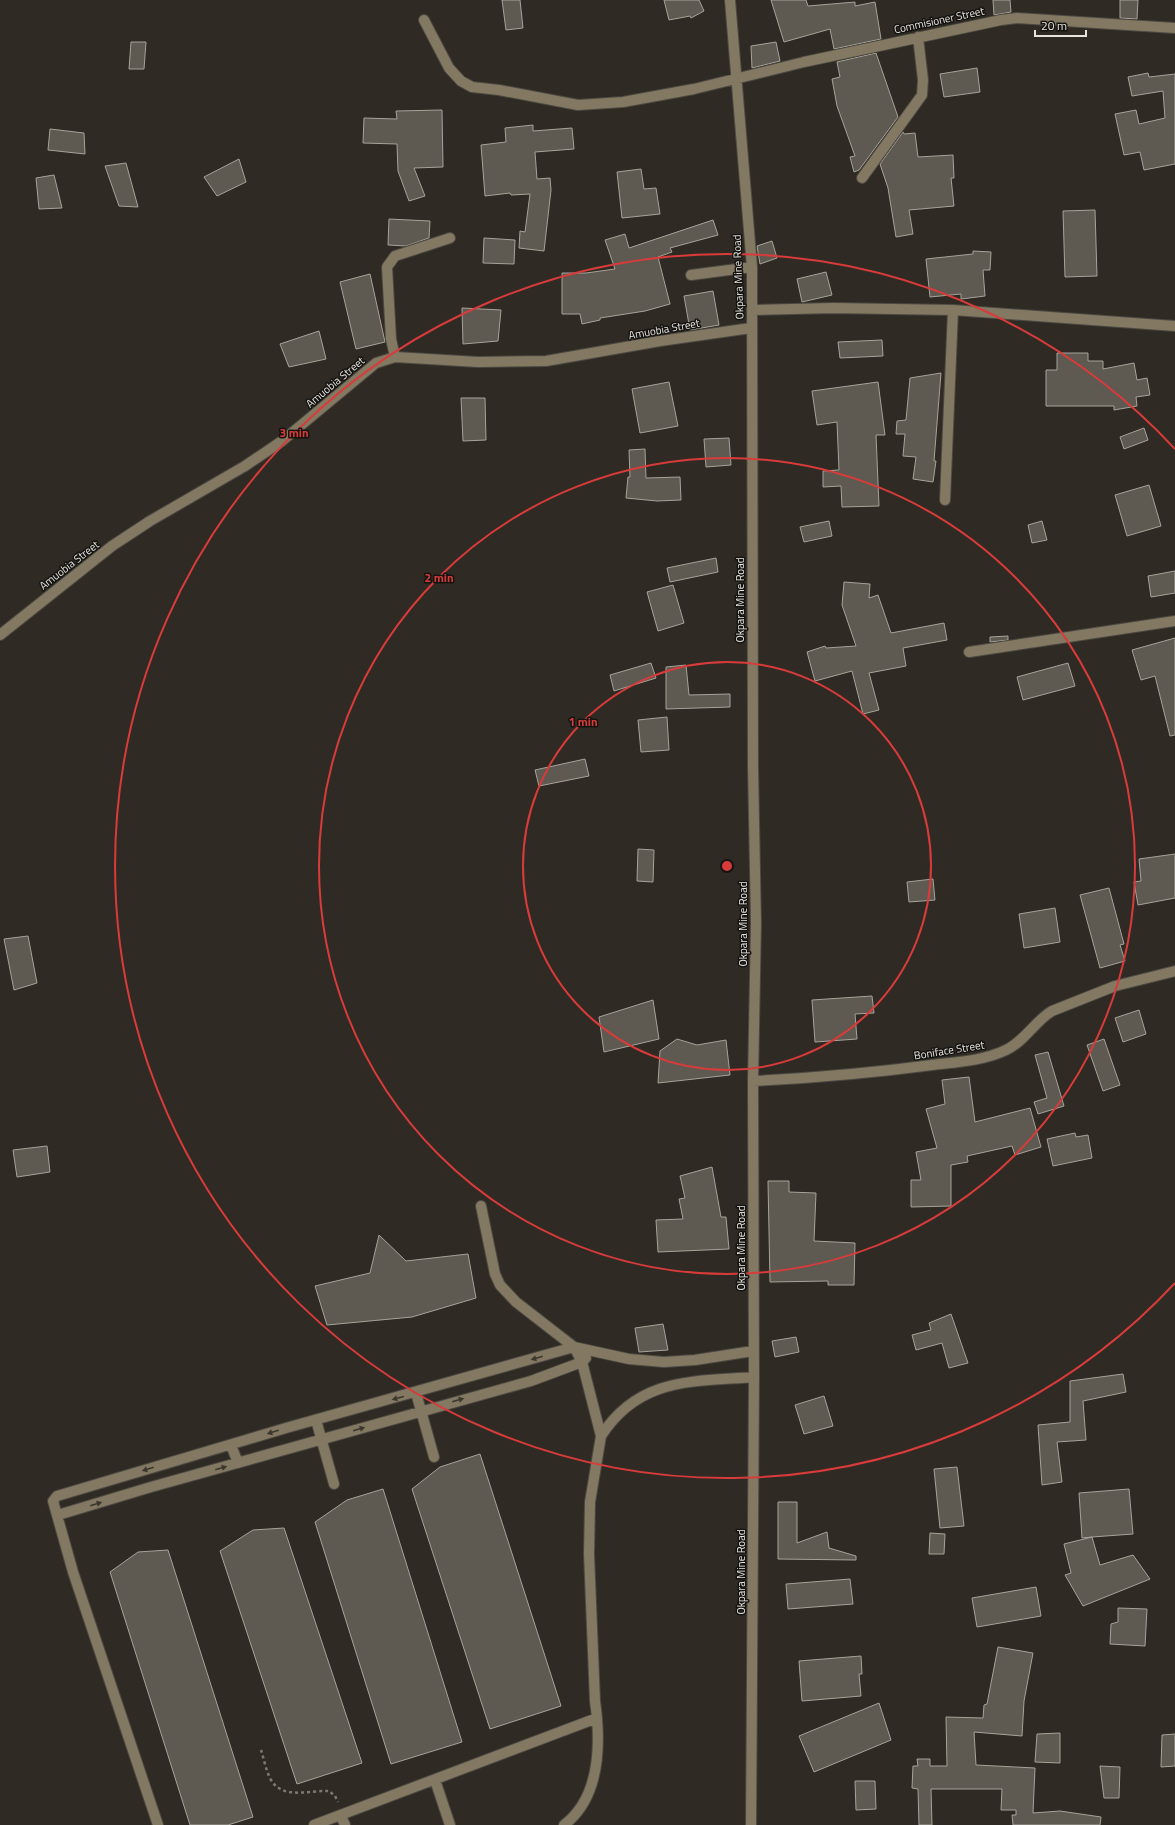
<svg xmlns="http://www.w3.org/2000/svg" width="1175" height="1825" font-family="'Titillium Web',sans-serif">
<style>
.building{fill:#5e5a52;stroke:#a7a39a}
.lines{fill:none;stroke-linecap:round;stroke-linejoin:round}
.minor-casing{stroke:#4c4942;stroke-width:12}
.path{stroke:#7c7873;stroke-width:2.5;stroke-dasharray:3 3;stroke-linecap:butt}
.minor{stroke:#837862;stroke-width:10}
.oneway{fill:#3c372d}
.ring{fill:none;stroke:#d83b3a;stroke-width:2}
.labels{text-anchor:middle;stroke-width:3;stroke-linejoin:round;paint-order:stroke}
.street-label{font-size:11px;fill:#e7e4e0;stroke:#151411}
.centre{fill:#d83b3a;stroke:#151411;stroke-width:2}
.ring-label{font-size:12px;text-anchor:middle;font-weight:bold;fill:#d83b3a;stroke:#151411;stroke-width:3;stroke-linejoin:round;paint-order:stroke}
</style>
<rect width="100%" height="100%" fill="#2f2b24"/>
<!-- building -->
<path class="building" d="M502 0H520L523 28 506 30Z
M664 0H699L704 11 691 18 690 16 669 20Z
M771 0H806L808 6 855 2V6L875 2 881 39 834 49 830 29 784 42Z
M993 0H1010L1011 12 994 15Z
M1120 0H1138L1137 19 1120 18Z
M131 42H146L144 69H129Z
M776 42 780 61 752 68 751 46Z
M876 53 898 117 859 170 854 172 850 157 855 156 837 106 832 79 840 77 837 62Z
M977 68 980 92 944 97 940 74Z
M1148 73 1149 77 1175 74V164L1144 170 1140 152 1124 155 1115 114 1136 110 1139 124 1165 118 1163 91 1132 96 1128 77Z
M442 110 443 167 414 168 425 196 409 201 398 171 397 144 363 143 364 118 397 119 396 111Z
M533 125V131L572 128 574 149 535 152 537 179 550 178 551 190 544 251 519 248 520 231 525 232 530 194 511 195 510 193 485 196 481 145 506 142 505 128Z
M50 129 84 133 85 154 48 150Z
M903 132 904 134 915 133 918 157 953 155 954 178H951L954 206 909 210 913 234 896 237 888 188 880 164Z
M239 159 246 182 217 196 204 177Z
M126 163 138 207 119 206 105 166Z
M641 169 644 189 656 188 660 214 622 218 617 172Z
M54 175 62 208 39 209 36 178Z
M1095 210 1097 276 1065 277 1063 211Z
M389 219 430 221 429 238 406 246 388 245Z
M713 220 718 235 670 248 672 252 658 257 670 304 645 311 600 318V320L582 324 580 314H562V273H586L615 269 605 240 625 234 629 248Z
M484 238 515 240 514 264 483 263Z
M772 241 777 258 760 264 757 246Z
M973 251 991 252 990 270H983L985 296 961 299V294L930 297 926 259 973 254Z
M826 272 832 295 802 302 797 279Z
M370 274 385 342 356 349 340 282Z
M713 291 719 325 690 330 684 296Z
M462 308 501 310 498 341 463 344Z
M319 331 326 359 289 367 280 344Z
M882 340 883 356 840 358 838 342Z
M1057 353H1088V361H1103V369L1134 363 1137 380 1147 378 1150 395 1136 397 1137 406 1114 410V406H1046V370H1057Z
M941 373 934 461H936L933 482 913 479 916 457 903 456 905 434H896L897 421 906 420 910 378Z
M669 382 678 426 640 433 632 389Z
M878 382 885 435H876L879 506 842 507 841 486 823 487V471L839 470 837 422 817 425 812 391Z
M461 398H485L486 440 463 441Z
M1144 428 1148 440 1124 449 1120 437Z
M729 438 731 465 706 467 704 439Z
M645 449 646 478 680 477 681 500 657 501 626 498 628 477H630L629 450Z
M1149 485 1161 526 1127 536 1115 495Z
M829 521 832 536 804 542 800 527Z
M1042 521 1047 540 1032 543 1028 525Z
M716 558 718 572 670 582 667 568Z
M1175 571V593L1151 597 1148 576Z
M844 582 870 584 869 598 878 595 891 633 944 623 947 640 903 648 906 666 869 673 879 710 863 714 852 671 815 681 807 652 825 646 826 648 856 646 842 605Z
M673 585 684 623 658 631 647 592Z
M1008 636V640L990 642V637Z
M1175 638V735L1170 736 1155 676 1141 680 1132 650Z
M651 663 656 678 614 691 610 675Z
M1068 663 1075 686 1023 700 1017 677Z
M686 665 689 695 730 694V707L666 709V667Z
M667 717 669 750 641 752 638 720Z
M585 759 589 776 539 786 535 770Z
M638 849 654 850 653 882 637 881Z
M1175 854V898L1138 905 1134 882 1141 881 1139 859Z
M933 879 935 900 909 902 907 882Z
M1109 888 1124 944 1120 945 1125 961 1100 968 1080 895Z
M1055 908 1060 942 1024 948 1019 914Z
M28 936 37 983 14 990 4 939Z
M872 996 874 1013 855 1014 857 1039 815 1042 812 1000Z
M653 1000 659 1039 604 1052 599 1017Z
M1139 1010 1146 1034 1123 1042 1115 1018Z
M677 1039 697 1045 726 1040 730 1075 658 1083 660 1051Z
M1104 1039 1120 1085 1103 1091 1087 1045Z
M1048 1052 1064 1106 1038 1114 1034 1102 1047 1098 1035 1055Z
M969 1077 975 1122 1030 1108 1041 1147 1015 1155 1012 1146 967 1156 968 1162 951 1165V1206L911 1207V1180H921L916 1152 937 1148 926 1109 945 1104 942 1080Z
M1075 1133 1076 1137 1088 1135 1092 1158 1053 1166 1047 1139Z
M47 1146 50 1172 17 1177 13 1150Z
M712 1167 721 1217H726L729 1249 658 1252 656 1220 683 1219 679 1199 685 1198 680 1176Z
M768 1181H789V1192L816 1193 814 1241 855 1243 854 1285H828V1281L770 1282Z
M379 1235 406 1261 468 1254 476 1298 412 1317 327 1325 315 1286 370 1273Z
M951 1314 968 1363 949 1368 942 1343 916 1350 912 1335 931 1330 929 1323Z
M663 1324 668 1350 639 1352 635 1328Z
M796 1337 799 1352 775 1357 772 1341Z
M1123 1374 1126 1392 1083 1401 1086 1440 1057 1442 1062 1482 1042 1485 1038 1425 1070 1422V1381Z
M824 1396 833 1426 804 1434 795 1405Z
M480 1454 561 1706 490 1729 412 1489 440 1467Z
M957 1467 964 1526 940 1528 934 1469Z
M383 1489 462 1742 391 1764 315 1522 347 1500Z
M1129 1489 1133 1534 1092 1537 1100 1565 1133 1555 1150 1579 1083 1606 1065 1575 1071 1573 1064 1544 1092 1537 1082 1538 1079 1493Z
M778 1502H797V1543L827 1532 829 1548 856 1556V1560L778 1559Z
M284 1528 362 1763 297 1784 220 1551 253 1530Z
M930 1533 945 1534 944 1554H929Z
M168 1550 253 1817 228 1825H190L110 1572 138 1552Z
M850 1579 853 1604 788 1609 786 1584Z
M1036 1587 1041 1616 977 1627 972 1598Z
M1118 1608 1147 1609 1145 1646 1110 1644 1111 1624 1118 1622Z
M998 1647 1033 1653 1024 1701 1022 1736 974 1732 976 1765 1035 1768 1033 1813 1060 1811 1101 1817 1100 1825H1013L1012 1815H1016V1810H1001L1002 1789H931L932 1825H919L918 1789 912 1788 913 1766H918L917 1759H930V1766H947L946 1717 983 1718 984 1705 987 1704Z
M861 1656 862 1674H859L861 1696 802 1701 799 1661Z
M879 1703 891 1740 814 1772 799 1736Z
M1060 1733V1763L1035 1762 1037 1734Z
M1175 1734V1766L1161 1767 1162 1735Z
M1100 1766 1120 1767 1119 1798H1104Z
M855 1781H875L876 1809 856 1810Z"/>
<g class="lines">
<!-- minor casing -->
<g class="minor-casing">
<path id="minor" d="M730 0 752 267 753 767 756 923 753 1081 754 1377 751 1825
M424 20 449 68 461 81 472 87 499 90 578 105 623 102 694 89 804 62 1001 20 1017 18 1175 28
M862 178 922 95 923 80 918 37
M691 275 752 267
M752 310 833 308 953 310 1175 326
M395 357 391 339 387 267 395 256 450 238
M945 500 953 310
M0 635 112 546 150 521 245 466 282 441 376 363 395 357 478 362 546 361 660 341 751 328
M969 652 1175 621
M753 1081C813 1078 872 1073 932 1065 956 1062 983 1061 1006 1050 1025 1041 1035 1021 1052 1011L1115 986 1175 971
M481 1206 495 1274 500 1285 516 1302 574 1347 582 1362 601 1436 590 1502 589 1554 595 1701C601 1744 601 1797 564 1825
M416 1393 434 1457
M316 1420 334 1484
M601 1436C639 1377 692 1382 754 1377
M231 1445 238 1463
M58 1515 151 1487 531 1381 582 1362 586 1358
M435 1780 450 1825
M341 1816 345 1825
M158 1825 73 1572 53 1501 57 1496 286 1428 574 1347 629 1359 664 1362 695 1360 753 1351
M314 1825 597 1718"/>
</g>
<!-- path -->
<path class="path" d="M261 1750C264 1759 266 1771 271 1780 283 1800 310 1790 329 1791L335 1796 338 1802"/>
<!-- minor -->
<use href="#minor" class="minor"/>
</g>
<!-- one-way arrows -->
<defs><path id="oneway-solid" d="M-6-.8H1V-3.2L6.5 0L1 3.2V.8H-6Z"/></defs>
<g class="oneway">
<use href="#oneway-solid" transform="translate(537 1358) rotate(164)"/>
<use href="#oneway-solid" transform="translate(398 1398) rotate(165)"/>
<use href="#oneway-solid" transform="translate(458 1400) rotate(-16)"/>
<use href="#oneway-solid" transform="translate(359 1429) rotate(-16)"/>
<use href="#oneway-solid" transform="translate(273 1432) rotate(163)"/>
<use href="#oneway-solid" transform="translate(221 1468) rotate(-16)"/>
<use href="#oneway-solid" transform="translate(148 1469) rotate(163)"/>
<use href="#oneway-solid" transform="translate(96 1504) rotate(-17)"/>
</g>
<!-- distance rings -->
<g class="ring">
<circle cx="727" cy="866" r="204"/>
<circle cx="727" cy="866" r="408"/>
<path d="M1175 1283A612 612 0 1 1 1175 449"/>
</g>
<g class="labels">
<!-- street labels -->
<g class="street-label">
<text transform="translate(939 20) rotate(-12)" y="4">Commisioner Street</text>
<text transform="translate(738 277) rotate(-92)" y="4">Okpara Mine Road</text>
<text transform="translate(664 329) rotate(-10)" y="4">Amuobia Street</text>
<text transform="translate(335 382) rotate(-40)" y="4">Amuobia Street</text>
<text transform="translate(69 565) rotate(-38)" y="4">Amuobia Street</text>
<text transform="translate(740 600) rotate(-90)" y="4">Okpara Mine Road</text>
<text transform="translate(743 924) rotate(-90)" y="4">Okpara Mine Road</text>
<text transform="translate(949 1050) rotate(-9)" y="4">Boniface Street</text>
<text transform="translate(741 1248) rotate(-90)" y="4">Okpara Mine Road</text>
<text transform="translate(741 1572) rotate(-90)" y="4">Okpara Mine Road</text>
</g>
</g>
<circle cx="727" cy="866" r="6" class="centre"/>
<g class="ring-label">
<text x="294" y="437">3 min</text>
<text x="439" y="582">2 min</text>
<text x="583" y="726">1 min</text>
</g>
<!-- scale -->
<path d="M1035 30v6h51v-6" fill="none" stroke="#e7e4e0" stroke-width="2"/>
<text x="1041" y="30" font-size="12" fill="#e7e4e0" stroke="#151411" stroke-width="3" paint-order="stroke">20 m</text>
</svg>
